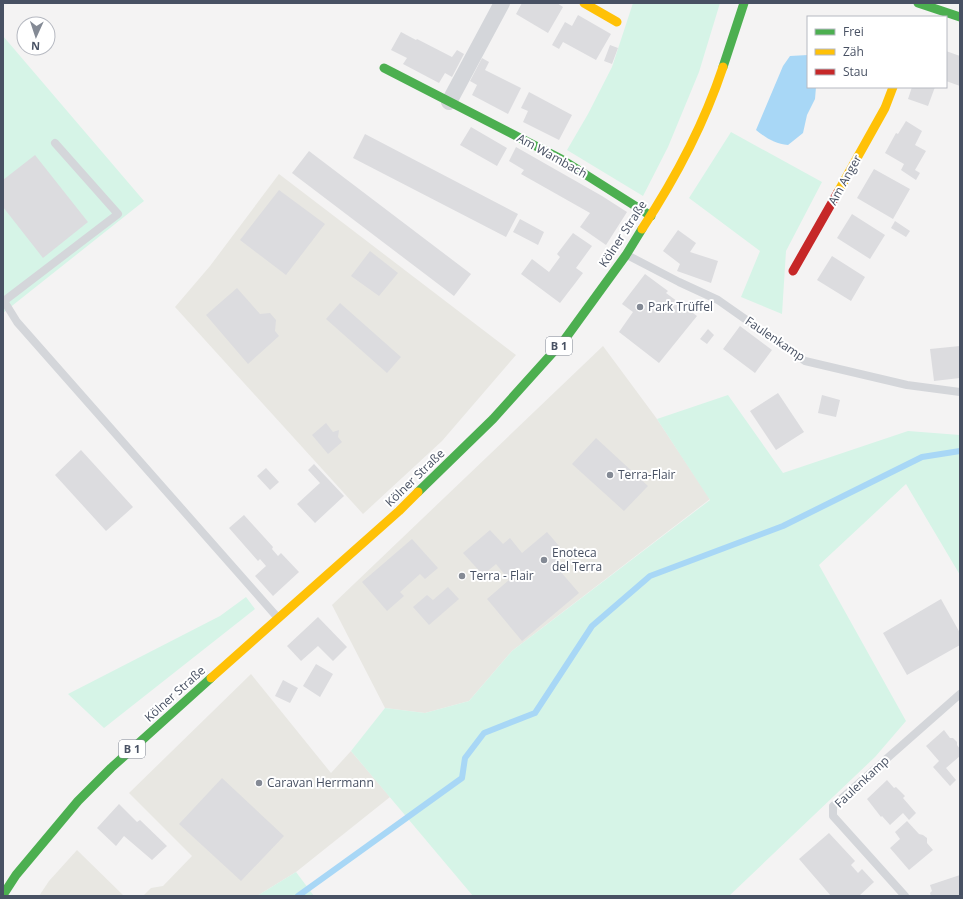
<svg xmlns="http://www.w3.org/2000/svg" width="963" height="899" font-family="'Open Sans',sans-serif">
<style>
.commercial{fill:#e8e7e2}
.green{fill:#d6f4e7}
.water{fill:#a8d7f6}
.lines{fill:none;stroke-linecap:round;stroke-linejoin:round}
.stream{stroke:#a8d7f6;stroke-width:6}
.building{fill:#dcdcdf}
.lane{stroke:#d4d6da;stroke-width:8}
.street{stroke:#d4d6da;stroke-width:16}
.fast{stroke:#4caf50;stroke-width:9}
.slow{stroke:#ffc107;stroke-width:9}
.jam{stroke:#c62828;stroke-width:9}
.poi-dot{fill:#848a95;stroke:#fff;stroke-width:1.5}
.labels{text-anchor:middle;stroke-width:4;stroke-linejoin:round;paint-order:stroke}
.shield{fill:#fff;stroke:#7f8592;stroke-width:1}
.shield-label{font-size:11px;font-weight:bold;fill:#485163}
.street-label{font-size:12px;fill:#485163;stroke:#fff}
.poi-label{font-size:12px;fill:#485163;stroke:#fff;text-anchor:start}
</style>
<rect width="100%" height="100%" fill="#f4f3f3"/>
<!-- commercial -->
<path class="commercial" d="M279 174 516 355 442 441 363 514 175 307 210 266Z
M603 346 657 419 710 499 512 651 469 701 425 713 385 708 332 605Z
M251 674 331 773 351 751 390 797 296 872 257 896H143L151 888 163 886 192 856 129 793Z
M77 850 124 896H39L49 881Z"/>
<!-- green -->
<path class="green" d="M633 3H720L699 72 668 147 643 196 567 150 588 114 612 67Z
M3 36 144 201 3 313Z
M731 132 822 182 786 251 782 314 741 297 760 251 689 198Z
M728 395 783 473 908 431 960 435V575L906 484 819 565 906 721 875 757 729 896H473L351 751 385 708 425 713 469 701 512 651 710 500 657 419Z
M246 597 255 609 104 728 68 694 220 616Z
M296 872 314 896H257Z"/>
<!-- water -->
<path class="water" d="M808 55V87H816L815 99 807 115 803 133 788 145C775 144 766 138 756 130L783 66 790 56Z"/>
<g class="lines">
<!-- stream -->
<path class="stream" d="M298 896 462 778 465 758 484 733 535 713 592 626 650 576 783 526 922 457 960 451"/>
</g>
<!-- building -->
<path class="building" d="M522 3H557L563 7 548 33 516 14Z
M578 15 611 34 596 60 563 42 559 49 552 45 565 22 572 26Z
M401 32 416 40 417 39 452 57 457 50 464 54 452 77 445 73 439 83 403 64 407 58 391 50Z
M610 45 618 48 612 64 604 61Z
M946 51 960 56V86L946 81Z
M482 58 489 62 485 70 521 88 508 114 472 95 477 85 470 81Z
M912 87H935L928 106 908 99Z
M529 92 572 115 559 140 523 122 528 111 521 108Z
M906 121 922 131 915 145 926 151 915 170 920 173 916 180 901 170 904 164 885 153 896 133 898 134Z
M471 127 507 148 497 166 460 145Z
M365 134 518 214 506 237 353 158Z
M516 147 602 196 627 212 606 245 580 227 590 213 521 174 524 170 509 161Z
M309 151 471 274 454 296 292 173Z
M35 155 88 222 43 258 3 207V180Z
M874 169 910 189 893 219 857 198Z
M279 190 325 224 286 275 240 240Z
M852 214 885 235 870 259 837 238Z
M520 219 544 232 538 245 513 232Z
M895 221 910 231 906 237 891 228Z
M678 230 696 243 690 252 718 261 711 283 677 271 680 264 663 251Z
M573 233 592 246 576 268 583 273 560 303 521 274 532 259 549 272 560 257 557 254Z
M370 251 398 273 379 296 351 276Z
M832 256 865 277 851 301 817 280Z
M645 274 668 291 666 293 697 316 659 363 619 332 633 312 622 304Z
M237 288 260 314 270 313 276 320 275 331 279 336 248 364 206 315Z
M340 303 401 357 387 373 326 319Z
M740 326 772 350 755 373 723 349Z
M708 329 714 335 707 344 700 339Z
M960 346V378L934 381 930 349Z
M778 393 804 432 776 450 750 411Z
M822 395 840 400 836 417 818 413Z
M326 423 333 432 339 430 338 437 342 442 328 454 312 435Z
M596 438 648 486 624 511 572 464Z
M81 450 133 507 106 531 55 475Z
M314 464 344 496 315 523 297 504 320 483 308 470Z
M266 468 279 482 270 490 257 476Z
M244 515 273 547 272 549 278 556 281 553 299 572 273 596 255 576 266 566 260 559 258 561 229 528Z
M490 530 503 544 510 538 522 553 547 532 566 554 554 564 579 593 522 641 487 599 509 580 496 564 483 575 463 553Z
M412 539 438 568 425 579 420 574 400 592 404 596 387 611 362 582Z
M448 587 459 599 429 625 413 607 427 595 433 600Z
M941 599 960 633V645L907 675 883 633Z
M318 617 347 647 333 661 318 646 301 661 287 646Z
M316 664 333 674 320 697 303 686Z
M283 680 298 688 290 703 275 696Z
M944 730 950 738H953L957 742V745L960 749V756L946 768 956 780 950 786 933 767 939 761 926 746Z
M222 778 284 836 241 881 179 824Z
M887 780 894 788 896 787 905 796 903 798 916 813 909 820 903 813 890 825 882 816 881 817 867 799Z
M119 804 137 822 140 820 167 846 152 860 124 836 116 846 97 828Z
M907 821 919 834 923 835 927 838V843L933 850 909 870 890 848 900 839 895 832Z
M829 833 855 861 851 865 858 873 862 869 874 882 859 896H831L799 859Z
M960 875V896H931L930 893 932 891 930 885Z"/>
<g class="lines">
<!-- lane -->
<path class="lane" d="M55 143 118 214 4 301 17 322 278 618
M627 255 679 282 718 300 805 361 907 385 960 392
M905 896 833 816V806L960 694"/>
<!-- street -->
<path class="street" d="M449 102 502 3"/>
<!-- fast -->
<path class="fast" d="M918 3 960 17
M723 67 744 3
M384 68 561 159 651 216
M418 492 493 419 565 339 626 255 642 229
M3 895 16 875 78 801 111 768 211 678"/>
<!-- slow -->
<path class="slow" d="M584 3 617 22
M838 192 885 108 893 87
M642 229C675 179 704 124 723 67
M211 678 399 511 418 492"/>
<!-- jam -->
<path class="jam" d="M793 271 838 192"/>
</g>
<!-- markers -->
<g class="poi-dot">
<circle cx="640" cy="307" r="4"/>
<circle cx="610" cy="475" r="4"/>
<circle cx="544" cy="560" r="4"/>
<circle cx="462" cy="576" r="4"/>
<circle cx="259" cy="783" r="4"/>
</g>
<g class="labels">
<!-- shield labels -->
<g class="shield">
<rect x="546" y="337" width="26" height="18" rx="3"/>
<rect x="119" y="740" width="26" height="18" rx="3"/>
</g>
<g class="shield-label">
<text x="559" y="350">B 1</text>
<text x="132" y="753">B 1</text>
</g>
<!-- street labels -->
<g class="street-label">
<text transform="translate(552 156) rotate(29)" y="4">Am Wambach</text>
<text transform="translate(845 180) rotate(-61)" y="4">Am Anger</text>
<text transform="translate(623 234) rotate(-57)" y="4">Kölner Straße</text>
<text transform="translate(775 339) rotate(34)" y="4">Faulenkamp</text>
<text transform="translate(415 478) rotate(-44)" y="4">Kölner Straße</text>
<text transform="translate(175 694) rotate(-42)" y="4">Kölner Straße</text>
<text transform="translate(862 782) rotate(-43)" y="4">Faulenkamp</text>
</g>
<!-- poi labels -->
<g class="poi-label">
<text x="648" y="311">Park Trüffel</text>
<text x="618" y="479">Terra-Flair</text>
<text x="552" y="557">Enoteca<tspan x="552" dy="14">del Terra</tspan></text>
<text x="470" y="580">Terra - Flair</text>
<text x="267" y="787">Caravan Herrmann</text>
</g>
</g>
<!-- border -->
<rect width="963" height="899" fill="none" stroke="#485163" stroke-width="8"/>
<!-- legend -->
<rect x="807" y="16" width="140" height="72" fill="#ffffff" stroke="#b6b9c1"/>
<rect x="815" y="29" width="20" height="6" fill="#4caf50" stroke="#b6b9c1"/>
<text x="843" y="36" font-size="12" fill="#485163">Frei</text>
<rect x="815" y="49" width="20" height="6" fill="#ffc107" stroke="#b6b9c1"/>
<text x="843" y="56" font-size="12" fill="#485163">Zäh</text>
<rect x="815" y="69" width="20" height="6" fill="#c62828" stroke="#b6b9c1"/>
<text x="843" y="76" font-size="12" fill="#485163">Stau</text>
<!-- north arrow -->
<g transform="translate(36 36) rotate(183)"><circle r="19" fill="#ffffff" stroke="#b6b9c1"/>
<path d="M0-3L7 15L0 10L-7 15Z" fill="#848a95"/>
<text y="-6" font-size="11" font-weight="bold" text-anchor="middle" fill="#485163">N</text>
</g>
</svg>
